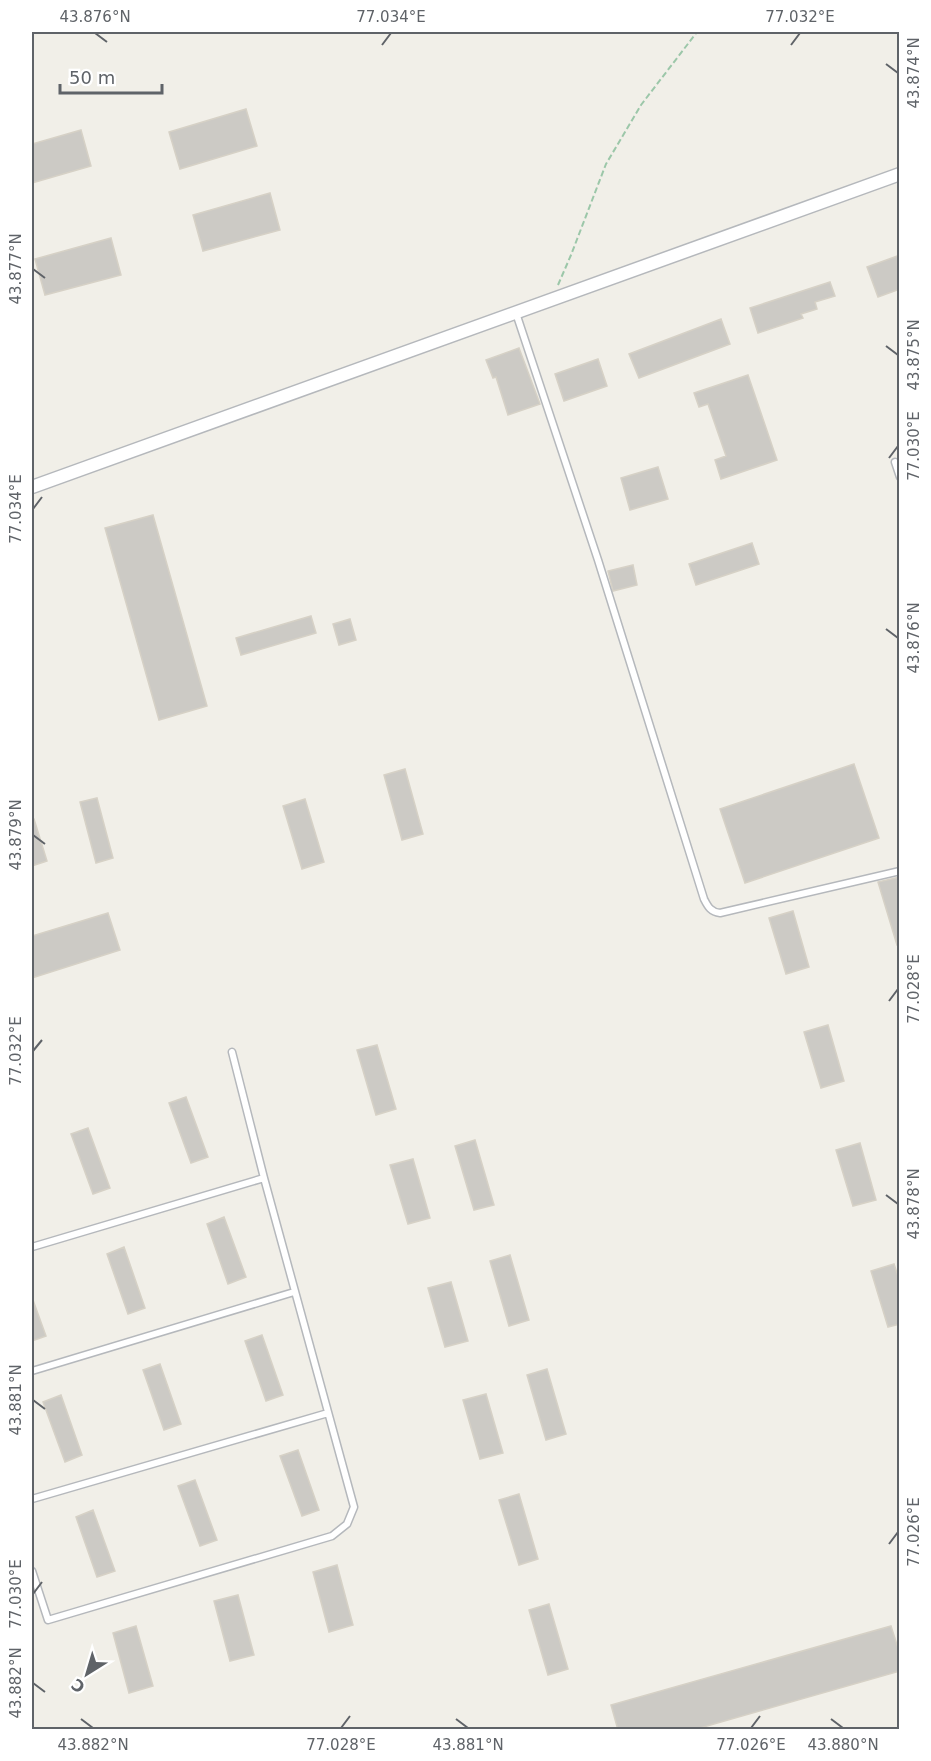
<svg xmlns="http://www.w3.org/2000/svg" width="931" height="1761" font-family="'DejaVu Sans',sans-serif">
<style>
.building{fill:#cccac5;stroke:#d6d1c6;stroke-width:1.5}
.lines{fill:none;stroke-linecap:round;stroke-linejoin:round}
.lane-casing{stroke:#b5b8bc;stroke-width:9}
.street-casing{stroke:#b5b8bc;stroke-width:15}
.path{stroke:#9cc7a9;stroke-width:2;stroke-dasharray:6 3;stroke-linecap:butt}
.lane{stroke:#fff;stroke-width:6}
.street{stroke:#fff;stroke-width:12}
.ticks{fill:none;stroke:#5f6368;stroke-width:2}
.neatline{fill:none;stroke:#5f6368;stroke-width:2}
.ticks-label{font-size:15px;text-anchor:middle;fill:#5f6368}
</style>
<rect width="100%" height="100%" fill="#f1efe8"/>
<!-- building -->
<path class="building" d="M246 109 257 146 180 169 169 132Z
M81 130 91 166 32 183V144Z
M270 193 280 230 203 251 193 215Z
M111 238 121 275 45 295 35 259Z
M900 255V289L878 297 867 267Z
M830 282 835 296 815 302 817 309 801 314 803 318 758 333 750 308Z
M721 319 730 344 639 378 629 354Z
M519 348 540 404 508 415 496 377 493 378 486 360Z
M598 359 607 386 564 401 555 374Z
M748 375 777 460 721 479 715 460 726 456 708 404 699 407 694 393Z
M658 467 668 499 630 510 621 478Z
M153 515 207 706 159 720 105 528Z
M752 543 759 564 696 585 689 564Z
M633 565 637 585 613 591 608 571Z
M311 616 316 633 241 655 236 638Z
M350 619 356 640 339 645 333 624Z
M854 764 879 838 745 883 720 809Z
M405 769 423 834 402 840 384 775Z
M97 798 113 858 96 863 80 802Z
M305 799 324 862 302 869 283 806Z
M32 819H34L47 861 32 866Z
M900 877V944L897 945 878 882Z
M793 911 809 967 786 974 769 918Z
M108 913 120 950 32 978V936Z
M828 1025 844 1081 821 1088 804 1032Z
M377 1045 396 1109 376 1115 357 1050Z
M186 1097 208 1157 191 1163 169 1103Z
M88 1128 110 1188 93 1194 71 1134Z
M475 1140 494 1205 474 1210 455 1146Z
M860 1143 876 1200 853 1206 836 1150Z
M413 1159 430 1218 408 1224 390 1165Z
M224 1217 246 1277 228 1284 207 1224Z
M124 1247 145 1308 128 1314 107 1254Z
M510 1255 529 1320 509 1326 490 1261Z
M894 1264 900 1282V1324L888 1327 871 1271Z
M451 1282 468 1341 445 1347 428 1288Z
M32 1300H33L46 1336 32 1341Z
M262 1335 283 1395 266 1401 245 1341Z
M160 1364 181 1424 164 1430 143 1370Z
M547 1369 566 1434 546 1440 527 1375Z
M486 1394 503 1453 480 1459 463 1400Z
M61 1395 82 1455 65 1462 43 1402Z
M298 1450 319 1510 302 1516 280 1456Z
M195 1480 217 1540 200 1546 178 1486Z
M519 1494 538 1559 519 1565 499 1500Z
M93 1510 115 1571 97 1577 76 1517Z
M337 1565 353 1625 329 1632 313 1572Z
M238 1595 254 1655 230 1661 214 1601Z
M549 1604 568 1669 548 1675 529 1610Z
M136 1626 153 1686 129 1693 113 1633Z
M891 1626 900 1654V1671L693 1730H618L611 1705Z"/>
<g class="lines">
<!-- lane casing -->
<g class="lane-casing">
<path id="lane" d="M516 313 598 560 704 899C708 907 711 912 720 913L900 871
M895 462 900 477
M32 1247 264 1178
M32 1371 294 1292
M32 1499 328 1413
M32 1571 48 1620 332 1536 347 1524 354 1507 264 1178 232 1052"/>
</g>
<!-- street casing -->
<g class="street-casing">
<path id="street" d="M32 487 900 174"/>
</g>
<!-- path -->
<path class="path" d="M558 285 571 255 606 164 641 105 697 32"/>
<!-- lane -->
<use href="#lane" class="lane"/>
<!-- street -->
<use href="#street" class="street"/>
</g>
<!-- ticks -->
<path class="ticks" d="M95 33 107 42M382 45 391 33M791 45 800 33M886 64 898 73M33 269 45 278M886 346 898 355M889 458 898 446M33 509 42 497M886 629 898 638M33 835 45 844M889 1001 898 989M33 1051 42 1040M886 1195 898 1204M33 1400 45 1409M889 1544 898 1532M33 1594 42 1582M33 1683 45 1692M81 1719 93 1728M456 1719 468 1728M831 1719 843 1728M341 1728 350 1716M751 1728 760 1716"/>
<!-- border -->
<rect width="931" height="1761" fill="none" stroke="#ffffff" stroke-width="66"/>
<!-- north arrow -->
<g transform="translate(87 1674) rotate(217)" stroke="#ffffff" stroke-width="4.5" paint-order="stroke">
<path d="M0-4.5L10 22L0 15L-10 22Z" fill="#5f6368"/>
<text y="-9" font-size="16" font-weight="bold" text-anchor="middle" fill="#5f6368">С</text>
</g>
<!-- scale -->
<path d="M60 84v9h102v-9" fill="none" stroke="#5f6368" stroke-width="3"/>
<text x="69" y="84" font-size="18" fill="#5f6368" stroke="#ffffff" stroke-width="4.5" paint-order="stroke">50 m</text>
<rect x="33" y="33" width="865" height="1695" class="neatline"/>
<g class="ticks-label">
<text x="95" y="22">43.876°N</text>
<text x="391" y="22">77.034°E</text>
<text x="800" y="22">77.032°E</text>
<text transform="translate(914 73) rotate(-90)" y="5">43.874°N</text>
<text transform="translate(16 269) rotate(-90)" y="5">43.877°N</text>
<text transform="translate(914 355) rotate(-90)" y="5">43.875°N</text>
<text transform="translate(914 446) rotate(-90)" y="5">77.030°E</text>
<text transform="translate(16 509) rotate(-90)" y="5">77.034°E</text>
<text transform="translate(914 638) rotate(-90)" y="5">43.876°N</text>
<text transform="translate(16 835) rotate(-90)" y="5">43.879°N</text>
<text transform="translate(914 989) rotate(-90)" y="5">77.028°E</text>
<text transform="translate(16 1051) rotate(-90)" y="5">77.032°E</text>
<text transform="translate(914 1204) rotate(-90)" y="5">43.878°N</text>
<text transform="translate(16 1400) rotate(-90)" y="5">43.881°N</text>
<text transform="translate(914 1532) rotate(-90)" y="5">77.026°E</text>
<text transform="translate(16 1594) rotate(-90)" y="5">77.030°E</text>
<text transform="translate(16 1683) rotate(-90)" y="5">43.882°N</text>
<text x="93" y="1750">43.882°N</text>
<text x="341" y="1750">77.028°E</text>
<text x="468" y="1750">43.881°N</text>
<text x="751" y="1750">77.026°E</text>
<text x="843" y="1750">43.880°N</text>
</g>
</svg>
